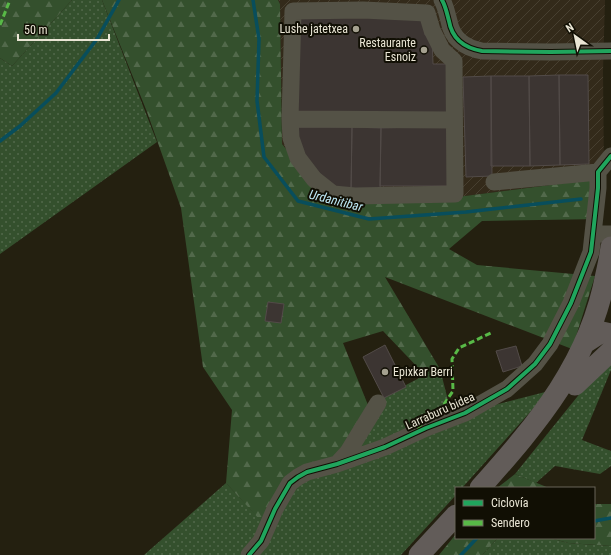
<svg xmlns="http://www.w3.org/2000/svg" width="611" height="555" font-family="'Roboto Condensed',sans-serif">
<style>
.industrial{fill:url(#industrial-furrows)}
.grass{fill:url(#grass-dots)}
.forest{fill:url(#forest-firs)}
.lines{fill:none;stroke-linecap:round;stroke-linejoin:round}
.stream{stroke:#084e5c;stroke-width:3.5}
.building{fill:#3c3532;stroke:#524b48}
.minor{stroke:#545246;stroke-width:17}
.major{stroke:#625c59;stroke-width:21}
.quiet{stroke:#58b947;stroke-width:3;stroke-dasharray:6 3;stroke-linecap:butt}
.cycleway-casing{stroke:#110f04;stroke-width:6}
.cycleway{stroke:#20a55d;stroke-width:4}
.poi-dot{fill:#a5a190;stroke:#110f04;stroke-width:1.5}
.labels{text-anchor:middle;stroke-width:4;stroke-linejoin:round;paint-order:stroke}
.poi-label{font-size:12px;fill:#eae6d5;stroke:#110f04;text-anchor:end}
.street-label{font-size:12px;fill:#eae6d5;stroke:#110f04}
.water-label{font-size:13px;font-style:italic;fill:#bfeaf7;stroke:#110f04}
</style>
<defs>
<pattern id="industrial-furrows" width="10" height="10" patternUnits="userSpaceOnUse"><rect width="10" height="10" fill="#332a1a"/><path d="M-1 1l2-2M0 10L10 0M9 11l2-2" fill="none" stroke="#473f30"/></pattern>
<pattern id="grass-dots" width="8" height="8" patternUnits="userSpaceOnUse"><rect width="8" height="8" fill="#34502d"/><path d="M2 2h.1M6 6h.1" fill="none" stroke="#52694b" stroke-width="1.8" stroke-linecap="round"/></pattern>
<pattern id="forest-firs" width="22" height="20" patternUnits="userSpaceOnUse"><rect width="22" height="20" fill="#34502d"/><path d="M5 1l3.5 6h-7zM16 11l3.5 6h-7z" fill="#52694b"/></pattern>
</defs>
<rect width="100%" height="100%" fill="#242010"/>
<!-- industrial -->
<path class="industrial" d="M278 0H605L603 71 604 178 449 198H326L282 144 280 4Z"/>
<!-- grass -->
<path class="grass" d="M72 0H102L157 142 0 254V58L12 66Z
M611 357V370L582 440 611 451V466L600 474 555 466 536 483 515 474 602 366Z
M440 369 452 416 549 391 462 488H456V495L401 555H144L226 483 269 529 295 481 368 405 425 375Z
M498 538H550L568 543 611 546V555H482Z"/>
<!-- forest -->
<path class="forest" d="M0 0H72L12 66 0 58Z
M102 0H278L280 4 282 144 326 198H449L604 178 602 219 482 221 449 249 477 265 595 276 572 349 385 277 440 369 425 375 383 331 343 343 368 405 340 458 295 481 269 530 226 483 232 410 203 367 181 208 147 112Z
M515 474 549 488H497Z
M594 504H611V546L568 543 550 538H594Z
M456 534V538H498L482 555H439Z"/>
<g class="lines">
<!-- stream -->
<path class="stream" d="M253 0 259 39 257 101 264 157 298 201 369 219 466 212 581 199
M0 141 20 126 56 93 97 39 119 0
M594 521 611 518
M461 555 477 538"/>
</g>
<!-- building -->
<path class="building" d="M296 16 424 17 425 35 432 36 433 64H448V115L294 112Z
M559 75 560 165 530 166 529 76Z
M559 75H588L589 164 560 165Z
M491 76 492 176 466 177 463 77Z
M491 76H529L530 166H491Z
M448 126V186H380L381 128Z
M292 127H352L351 192 332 186 302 155Z
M352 127 381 128 380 192H351Z
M268 302 284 304 281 323 265 321Z
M385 345 406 387 384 398 363 357Z
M516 346 522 366 503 372 496 351Z"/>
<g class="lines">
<!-- minor -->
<path class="minor" d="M442 0C446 7 447 14 449 21 452 39 465 48 482 51L551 52 611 51
M363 10 427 13 432 30 442 50 454 61 455 194 355 196 333 194 314 179 298 158 291 138 290 119 293 11Z
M290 119 454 120
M494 182 598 172
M593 234H611
M337 464 348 452 378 403
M249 555 261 541 275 509 290 483 298 477 307 472 337 464 385 447 426 428 465 413 507 389 535 364 550 344 571 303 591 252 598 188V172L611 156"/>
<!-- major -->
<path class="major" d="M585 343 602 332 611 334
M575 385 611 351
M480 488C538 423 590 362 606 274 608 265 610 256 611 247
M419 555 456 515"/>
<!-- quiet -->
<path class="quiet" d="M0 25 10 0
M417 428 442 407 453 391 452 359 459 348 493 332"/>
<!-- cycleway casing -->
<g class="cycleway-casing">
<path id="cycleway" d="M442 0C446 7 447 14 449 21 452 39 465 48 482 51L551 52 611 51
M249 555 261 541 275 509 290 483 298 477 307 472 337 464 385 447 426 428 465 413 507 389 535 364 550 344 571 303 591 252 598 188V172L611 156"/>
</g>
<!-- cycleway -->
<use href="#cycleway" class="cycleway"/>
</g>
<!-- markers -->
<g class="poi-dot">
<circle cx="356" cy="29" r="4"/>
<circle cx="424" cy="50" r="4"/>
<circle cx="385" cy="372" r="4"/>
</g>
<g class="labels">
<!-- poi labels -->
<g class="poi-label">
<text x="348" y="33">Lushe jatetxea</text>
<text x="416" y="47">Restaurante<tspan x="416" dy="14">Esnoiz</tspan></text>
<text x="393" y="376" text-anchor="start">Epixkar Berri</text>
</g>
<!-- street labels -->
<g class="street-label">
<text transform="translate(440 411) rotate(-24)" y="4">Larraburu bidea</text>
</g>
<!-- water labels -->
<g class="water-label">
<text transform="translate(336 200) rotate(14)" y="5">Urdanitibar</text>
</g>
</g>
<!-- legend -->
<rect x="455" y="487" width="140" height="52" fill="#110f04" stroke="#686558"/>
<rect x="463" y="500" width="20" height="6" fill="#20a55d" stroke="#686558"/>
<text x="491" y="507" font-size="12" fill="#eae6d5">Ciclovía</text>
<rect x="463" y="520" width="20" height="6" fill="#58b947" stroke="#686558"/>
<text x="491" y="527" font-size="12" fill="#eae6d5">Sendero</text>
<!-- north arrow -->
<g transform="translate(575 36) rotate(327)" stroke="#110f04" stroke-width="3" paint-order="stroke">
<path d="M0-3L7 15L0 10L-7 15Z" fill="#eae6d5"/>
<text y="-6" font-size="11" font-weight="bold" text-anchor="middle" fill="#eae6d5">N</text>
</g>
<!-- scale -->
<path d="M18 34v6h91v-6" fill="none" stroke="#eae6d5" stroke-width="2"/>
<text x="24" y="34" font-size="12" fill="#eae6d5" stroke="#110f04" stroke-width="3" paint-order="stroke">50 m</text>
</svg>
